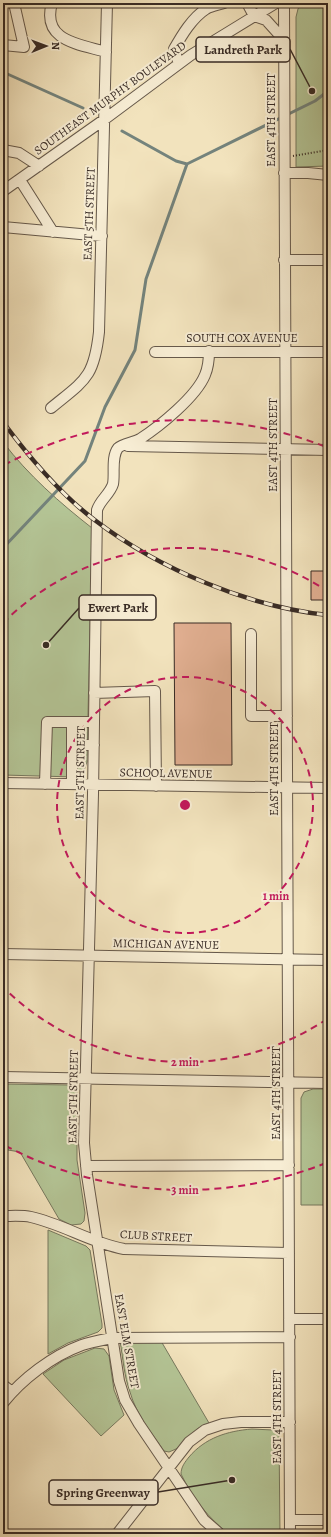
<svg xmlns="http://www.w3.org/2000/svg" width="331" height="1537" font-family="Alegreya,serif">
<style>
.green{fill:#b4c596;stroke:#76785e}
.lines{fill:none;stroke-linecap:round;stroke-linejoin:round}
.stream{stroke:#74837c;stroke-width:3}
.building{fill:#e0ae90;stroke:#382b25}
.minor-casing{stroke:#66594b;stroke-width:12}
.path{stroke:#382b25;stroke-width:2;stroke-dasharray:1 2;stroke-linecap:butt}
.minor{stroke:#f7edd4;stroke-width:10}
.rail-casing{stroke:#382b25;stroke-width:4.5}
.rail{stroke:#f7edd4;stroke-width:3;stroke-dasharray:9;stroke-linecap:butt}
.ring{fill:none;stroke:#c2185b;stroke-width:2;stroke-dasharray:7 5}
.labels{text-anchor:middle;stroke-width:4;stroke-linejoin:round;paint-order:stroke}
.street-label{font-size:12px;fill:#382b25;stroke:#f7edd4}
.centre{fill:#c2185b;stroke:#f7edd4;stroke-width:2}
.ring-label{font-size:12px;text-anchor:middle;font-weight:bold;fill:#c2185b;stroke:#f7edd4;stroke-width:4;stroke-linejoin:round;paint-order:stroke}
.leader{fill:none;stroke:#382b25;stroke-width:1.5}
.callout-dot{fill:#382b25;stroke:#f7edd4;stroke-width:1.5}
.callout{fill:#f7edd4;stroke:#382b25;stroke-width:1.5}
.callout-label{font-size:13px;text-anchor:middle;font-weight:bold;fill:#382b25}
</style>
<rect width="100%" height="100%" fill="#f2e3bd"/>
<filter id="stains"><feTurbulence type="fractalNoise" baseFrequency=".005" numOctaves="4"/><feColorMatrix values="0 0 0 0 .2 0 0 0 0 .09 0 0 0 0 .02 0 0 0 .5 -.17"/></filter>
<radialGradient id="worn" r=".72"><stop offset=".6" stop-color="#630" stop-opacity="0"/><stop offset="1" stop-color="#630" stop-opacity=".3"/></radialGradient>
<!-- green -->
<path class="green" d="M301 3H328V166L296 167V17L298 9Z
M3 442C28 475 60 503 92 528L87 762 83 773 75 777 3 775Z
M3 1084 69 1085 75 1087 77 1091V1160L85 1213 84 1221 81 1224 71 1225 59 1219 20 1152 8 1150 3 1142Z
M313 1089H328V1205H301V1098L304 1092Z
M48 1230 86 1246 90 1250 102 1324V1328L98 1332 68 1343 48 1354Z
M120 1341H161L209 1423 197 1429 176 1449 169 1452 164 1451C151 1432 136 1414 130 1392 124 1376 123 1358 120 1341Z
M95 1348 104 1349 109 1356 114 1390 124 1415 101 1436 43 1374 64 1360Z
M252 1429 273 1430 276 1431 279 1436 280 1534H229C208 1518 192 1497 181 1474 181 1467 185 1462 189 1457 205 1438 227 1431 252 1429Z"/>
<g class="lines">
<!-- stream -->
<path class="stream" d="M3 72 83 108
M122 131 176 161 187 164 315 101 328 91
M3 548 85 461 105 407 135 350 146 279 187 164"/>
</g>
<!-- building -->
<path class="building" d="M311 571H328V600H311Z
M174 623H231L232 765H175Z"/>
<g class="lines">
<!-- minor casing -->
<g class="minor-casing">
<path id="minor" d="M52 3C41 41 79 44 106 52
M247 3 254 16 266 20 284 40
M284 3 290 1534
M3 45 24 47 14 3
M179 64 174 49C182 35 192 18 206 9 211 6 218 5 224 3
M3 150 19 153 39 166
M284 173H308L328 175
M20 180 53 232
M3 191 105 119 191 55 276 3
M3 227 102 236
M284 260H328
M209 351C209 360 208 368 205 375 196 397 160 426 140 439 135 442 122 444 118 448 111 457 115 474 113 484 110 494 100 500 97 510L93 794 84 1143 87 1175 119 1381 125 1400 139 1424 204 1520 220 1534
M155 352H328
M51 408C85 380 94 378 99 332L107 3
M128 446 328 450
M251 634V716H287
M94 693 155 691 156 786
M72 745H94
M3 783 328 788
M45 784 47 722H94
M72 784V723
M3 954 328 960
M3 1077 328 1083
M86 1166 289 1165
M3 1216C12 1216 22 1215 31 1217 63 1224 91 1243 124 1249L289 1253
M289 1319H328
M3 1385 12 1392
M3 1403C22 1379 52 1356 82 1345 91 1342 102 1340 112 1338L290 1337
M290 1520H328
M117 1534 189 1442 205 1430 223 1424 241 1422H290"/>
</g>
<!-- path -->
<path class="path" d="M293 156 328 150"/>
<!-- minor -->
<use href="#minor" class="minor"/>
<!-- rail casing -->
<g class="rail-casing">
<path id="rail" d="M3 422C29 457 61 495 96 521 159 569 249 607 328 615"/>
</g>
<!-- rail -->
<use href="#rail" class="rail"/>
</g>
<!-- distance rings -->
<g class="ring">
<circle cx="185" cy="805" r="128"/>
<path d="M327 1019A257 257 0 0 1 3 987M3 623A257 257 0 0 1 327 591"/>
<path d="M326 1163A385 385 0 0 1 4 1145M4 465A385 385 0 0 1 326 447"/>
</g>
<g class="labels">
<!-- street labels -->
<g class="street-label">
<text transform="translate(110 98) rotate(-36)" y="4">SOUTHEAST MURPHY BOULEVARD</text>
<text transform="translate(271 120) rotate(-90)" y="4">EAST 4TH STREET</text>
<text transform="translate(89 214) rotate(-88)" y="4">EAST 5TH STREET</text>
<text x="242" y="342">SOUTH COX AVENUE</text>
<text transform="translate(273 445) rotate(-90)" y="4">EAST 4TH STREET</text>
<text transform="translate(274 769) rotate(-90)" y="4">EAST 4TH STREET</text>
<text transform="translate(80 773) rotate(-89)" y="4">EAST 5TH STREET</text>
<text transform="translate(166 773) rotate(1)" y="4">SCHOOL AVENUE</text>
<text transform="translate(166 944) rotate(1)" y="4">MICHIGAN AVENUE</text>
<text transform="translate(276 1093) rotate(-90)" y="4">EAST 4TH STREET</text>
<text transform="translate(73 1097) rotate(-89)" y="4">EAST 5TH STREET</text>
<text transform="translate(156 1236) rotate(3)" y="4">CLUB STREET</text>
<text transform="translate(127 1341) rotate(80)" y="4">EAST ELM STREET</text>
<text transform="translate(277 1417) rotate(-90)" y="4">EAST 4TH STREET</text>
</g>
</g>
<circle cx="185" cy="805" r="6" class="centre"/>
<g class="ring-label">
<text x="276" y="900">1 min</text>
<text x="185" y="1066">2 min</text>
<text x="185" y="1194">3 min</text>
</g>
<!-- callouts -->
<path class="leader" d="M312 91L290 49M46 645L79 608M232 1480L158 1492"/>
<g class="callout-dot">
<circle cx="312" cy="91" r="4"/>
<circle cx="46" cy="645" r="4"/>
<circle cx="232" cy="1480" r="4"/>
</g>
<g class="callout">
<rect x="196" y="37" width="94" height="25" rx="4"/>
<rect x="79" y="595" width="77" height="25" rx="4"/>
<rect x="49" y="1480" width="109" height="25" rx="4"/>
</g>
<g class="callout-label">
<text x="243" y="54">Landreth Park</text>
<text x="118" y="612">Ewert Park</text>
<text x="103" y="1497">Spring Greenway</text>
</g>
<!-- margin -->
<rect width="331" height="1537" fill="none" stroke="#f2e3bd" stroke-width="16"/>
<rect x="4" y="4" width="323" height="1529" fill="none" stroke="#382b25" stroke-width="2"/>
<rect x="8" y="8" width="315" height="1521" fill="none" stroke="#382b25"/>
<!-- north arrow -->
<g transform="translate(46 46) rotate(89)" stroke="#f7edd4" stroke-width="3" paint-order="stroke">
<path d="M0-3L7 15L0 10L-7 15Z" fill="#382b25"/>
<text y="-6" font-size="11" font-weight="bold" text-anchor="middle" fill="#382b25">N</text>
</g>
<rect width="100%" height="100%" filter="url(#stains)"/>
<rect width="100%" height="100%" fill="url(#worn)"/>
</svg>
